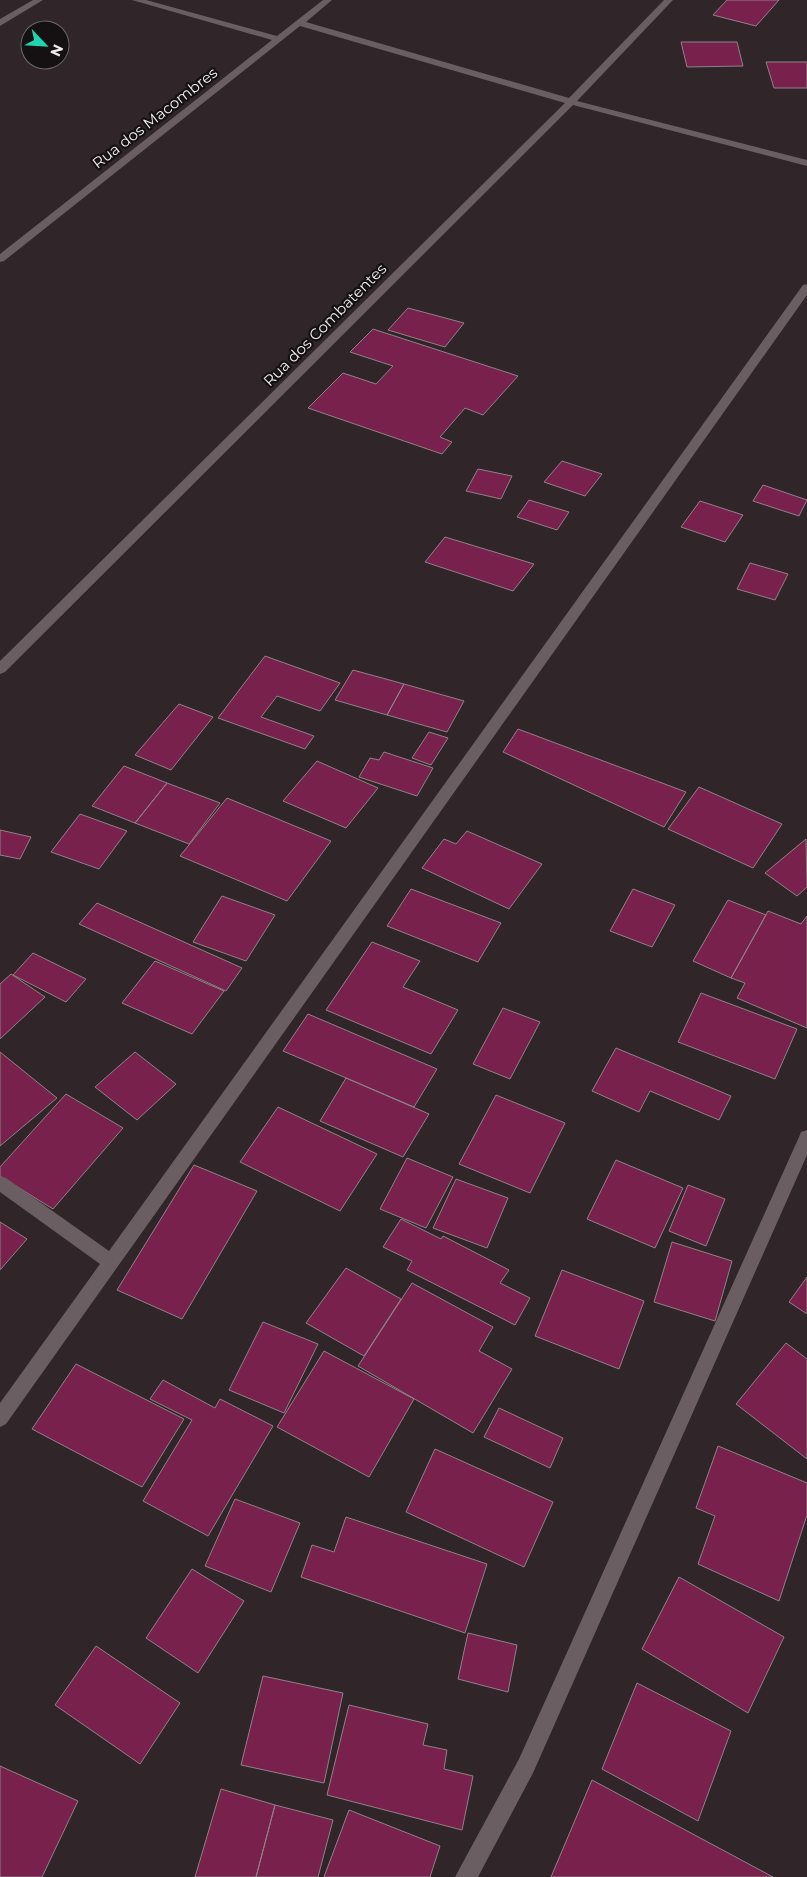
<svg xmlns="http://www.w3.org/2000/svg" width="807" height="1877" font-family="Montserrat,sans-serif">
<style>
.building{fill:#79214d;stroke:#8f8287}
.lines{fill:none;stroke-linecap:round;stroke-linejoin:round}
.street{fill:#6a5e62;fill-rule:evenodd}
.labels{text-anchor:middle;stroke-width:4.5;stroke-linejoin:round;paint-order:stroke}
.far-street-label{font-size:15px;fill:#f3ecee;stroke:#151012}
</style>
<rect width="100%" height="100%" fill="#302529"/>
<!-- building -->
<path class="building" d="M727 0H779L756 26 713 15Z
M681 42H737L743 66 687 67Z
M766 62H807V88H774Z
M408 308 464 323 445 347 388 330Z
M373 329 518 376 483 415 465 408 440 437 452 442 442 454 308 408 343 373 376 384 393 366 350 352Z
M562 461 602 474 585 496 544 482Z
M478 469 512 476 501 499 466 491Z
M763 485 807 500 799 516 753 501Z
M529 500 569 512 557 530 517 517Z
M700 501 743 515 725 542 681 527Z
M445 537 534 564 513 591 425 562Z
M750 563 788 574 775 600 737 589Z
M265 656 340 683 320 711 277 696 261 717 314 736 305 749 218 718Z
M353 670 404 684 387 715 335 700Z
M404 684 464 701 447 732 387 715Z
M179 704 213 717 171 770 135 755Z
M518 729 686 792 664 827 503 752Z
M429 732 448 738 431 765 412 758Z
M384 752 433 768 417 796 359 777 370 758 379 760Z
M317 761 378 788 346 828 283 801Z
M124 766 167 783 135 823 92 806Z
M167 783 220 803 189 844 135 823Z
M699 787 782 824 753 868 668 829Z
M227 798 331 841 287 901 180 856Z
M80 814 127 831 99 869 51 852Z
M0 830 31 837 20 859 0 855Z
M467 831 542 864 509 909 422 868 444 839 456 844Z
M806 839 807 887 797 896 765 873Z
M411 889 501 923 478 962 387 926Z
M633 889 675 905 652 947 610 931Z
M222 896 275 915 246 961 193 942Z
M728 900 766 915 731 978 693 961Z
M97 903 242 968 226 991 79 924Z
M768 911 801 924 807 916V1028L737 998 745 983 731 978Z
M372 942 420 961 403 987 458 1010 431 1054 326 1010Z
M33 953 86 979 66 1002 13 975Z
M155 961 224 991 192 1034 122 1003Z
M11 974 45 997 0 1039V984Z
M701 993 797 1029 775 1079 678 1042Z
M503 1008 540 1022 510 1079 473 1064Z
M308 1014 437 1069 414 1107 283 1051Z
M616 1048 731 1096 719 1120 650 1091 639 1112 592 1091Z
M0 1052 57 1098 0 1146Z
M135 1052 176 1084 137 1120 95 1087Z
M346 1078 429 1114 403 1157 320 1121Z
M66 1094 123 1128 53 1209 0 1176V1167Z
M496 1095 565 1123 530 1193 459 1164Z
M278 1107 377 1154 340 1211 240 1162Z
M407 1158 453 1177 426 1228 380 1209Z
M616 1160 683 1188 655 1248 587 1219Z
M194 1165 257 1191 182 1319 117 1290Z
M456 1179 508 1198 487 1248 433 1228Z
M688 1185 725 1199 706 1246 669 1231Z
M401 1219 441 1239 443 1236 509 1270 500 1283 530 1298 515 1325 407 1270 412 1261 383 1247Z
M0 1222 27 1239 0 1270Z
M672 1242 732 1261 715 1321 654 1302Z
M346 1268 401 1299 364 1356 306 1323Z
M562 1270 644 1301 619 1369 535 1336Z
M807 1277V1314L789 1302Z
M412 1283 493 1327 479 1351 512 1369 473 1433 358 1366Z
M263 1322 318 1344 284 1413 229 1390Z
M786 1343 807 1359V1459L736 1404Z
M324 1351 414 1399 369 1477 277 1427Z
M76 1364 184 1419 142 1487 32 1429Z
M163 1380 215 1408 220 1399 273 1426 208 1536 143 1501 192 1420 150 1399Z
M499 1408 563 1438 550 1468 484 1437Z
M718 1446 807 1483V1515L779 1601 698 1564 715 1516 696 1508Z
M435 1449 553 1502 524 1567 406 1512Z
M235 1499 300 1523 271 1592 205 1566Z
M346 1517 487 1564 465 1633 301 1577 312 1545 334 1552Z
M192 1569 244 1601 198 1673 146 1638Z
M679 1577 784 1637 748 1713 642 1649Z
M468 1633 517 1645 508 1692 458 1679Z
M96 1646 180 1703 140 1764 55 1705Z
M263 1676 343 1693 324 1783 241 1765Z
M637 1683 731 1731 698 1821 602 1769Z
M349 1705 428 1724 423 1745 447 1750 444 1769 473 1776 462 1830 327 1795Z
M0 1766 78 1801 42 1877H0Z
M592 1780 773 1877H551Z
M221 1789 275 1805 256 1877H195Z
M275 1805 333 1820 318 1877H256Z
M349 1810 440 1846 430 1877H324Z"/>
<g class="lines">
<!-- street -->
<path class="street" d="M33 0H43L0 26V19Z
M132 0H146L277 36 323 0H332L306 22 569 98 664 0H673L577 101 807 160V166L573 105 5 672 0 674V661L565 103 300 26 4 261 0 262V254L272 40Z
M807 284V295L6 1424 0 1427V1403L100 1264 0 1192V1176L6 1178 109 1251 803 285Z
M807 1130V1155L533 1773 478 1877H455L519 1759 799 1137 801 1132Z"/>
</g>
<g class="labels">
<!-- far-street labels -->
<g class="far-street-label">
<text transform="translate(155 118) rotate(-38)" y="5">Rua dos Macombres</text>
<text transform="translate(325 325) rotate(-45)" y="5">Rua dos Combatentes</text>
</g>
</g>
<!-- north arrow -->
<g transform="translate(45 45) rotate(115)"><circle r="24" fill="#151012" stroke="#6e686a"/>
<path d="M0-4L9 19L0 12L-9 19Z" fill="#21d5b0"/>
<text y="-8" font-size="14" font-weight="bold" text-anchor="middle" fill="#f3ecee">N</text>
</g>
</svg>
